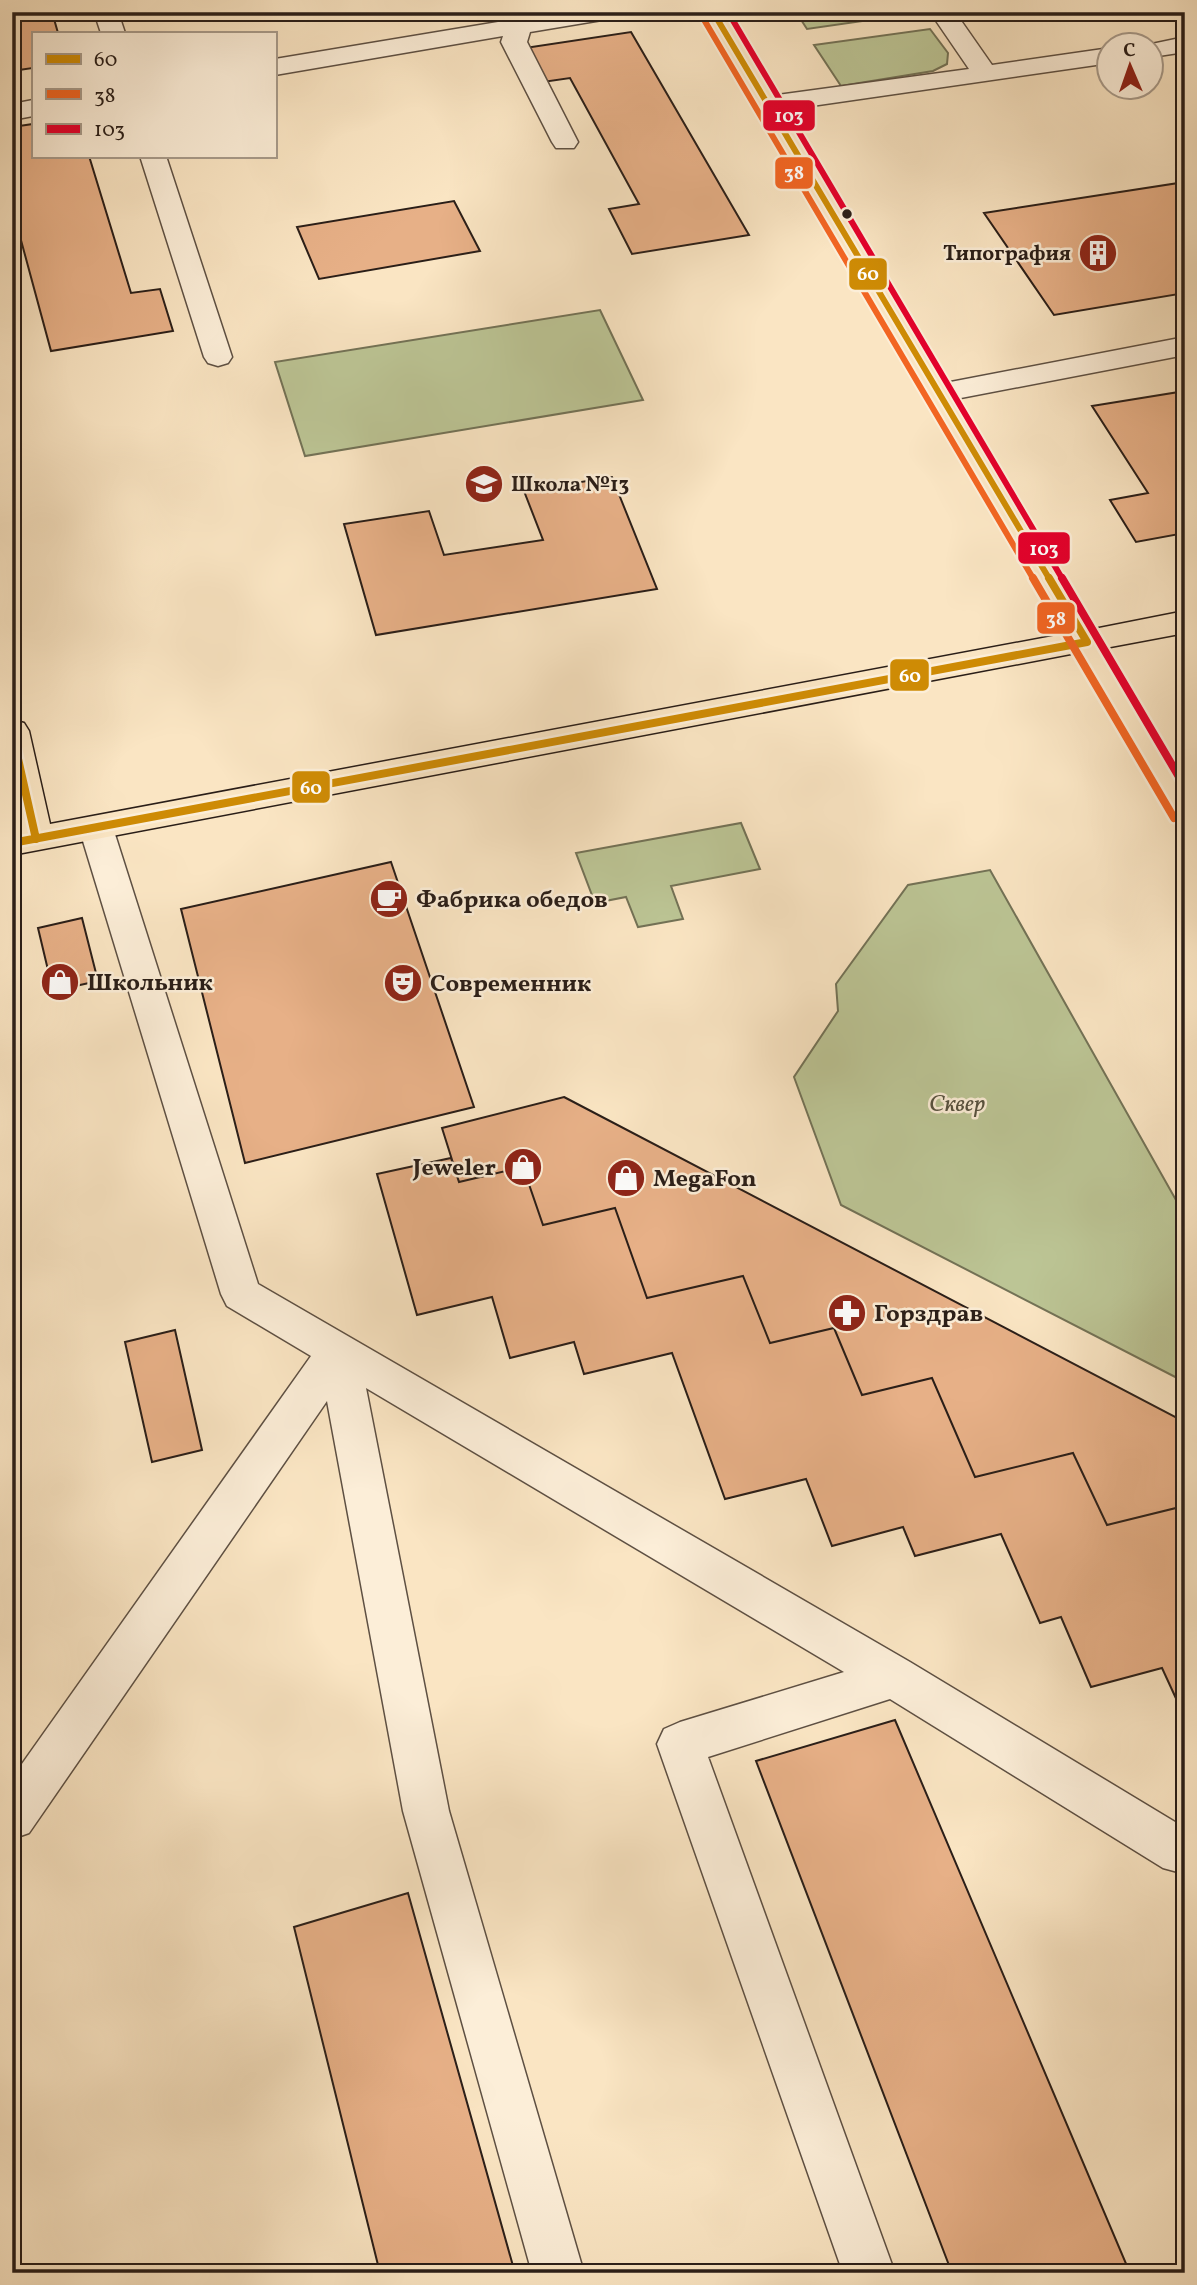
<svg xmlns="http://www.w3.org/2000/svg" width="1197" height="2285" font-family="Vollkorn,serif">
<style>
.green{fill:#bcc595;stroke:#737256;stroke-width:2}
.building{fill:#e7b087;stroke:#2a1e18;stroke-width:2}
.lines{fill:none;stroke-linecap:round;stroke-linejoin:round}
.minor-casing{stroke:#5e5043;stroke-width:3}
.major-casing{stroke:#2a1e18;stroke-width:3}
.minor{fill:#fceed8;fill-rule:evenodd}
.major{fill:#fae5c3;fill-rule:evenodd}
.bus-1-far1-casing{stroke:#fceed8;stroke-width:10}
.bus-1-casing{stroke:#fceed8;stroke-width:13}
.bus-2-far1-casing{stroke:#fceed8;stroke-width:10}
.bus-2-casing{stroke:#fceed8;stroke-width:13}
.bus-3-far1-casing{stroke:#fceed8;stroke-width:10}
.bus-3-casing{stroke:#fceed8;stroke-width:13}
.bus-1-far1{stroke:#ce8b05;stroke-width:6}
.bus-1{stroke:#ce8b05;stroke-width:8}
.bus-2-far1{stroke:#f26522;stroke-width:6}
.bus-2{stroke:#f26522;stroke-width:8}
.bus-3-far1{stroke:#e4002b;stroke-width:6}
.bus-3{stroke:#e4002b;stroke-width:8}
.bus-dot{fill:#2a1e18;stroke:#fceed8;stroke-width:2.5}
.labels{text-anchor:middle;stroke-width:5;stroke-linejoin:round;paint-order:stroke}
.far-poi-label{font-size:21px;font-weight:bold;fill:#2a1e18;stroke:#fceed8;text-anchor:end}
.poi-label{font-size:24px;font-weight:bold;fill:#2a1e18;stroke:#fceed8;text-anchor:start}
.park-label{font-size:24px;font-style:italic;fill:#56503e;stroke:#fceed8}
.line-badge{stroke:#fceed8;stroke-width:2.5}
.badge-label{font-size:19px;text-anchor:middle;font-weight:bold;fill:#fff}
</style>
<rect width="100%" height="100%" fill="#fae5c3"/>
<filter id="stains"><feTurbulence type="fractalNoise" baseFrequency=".00286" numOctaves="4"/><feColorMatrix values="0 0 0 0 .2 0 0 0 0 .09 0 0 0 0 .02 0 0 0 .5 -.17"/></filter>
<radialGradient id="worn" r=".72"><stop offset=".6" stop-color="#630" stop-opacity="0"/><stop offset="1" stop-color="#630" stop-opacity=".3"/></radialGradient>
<!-- green -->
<path class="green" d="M796 12H917L918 13 807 29Z
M930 29 948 53 947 64 933 71 841 86 814 45Z
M600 310 643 400 305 456 275 362Z
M741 823 760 869 671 886 683 919 638 927 626 897 595 903 576 853Z
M990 870 1185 1216V1382L841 1205 794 1077 838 1011 836 984 908 885Z"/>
<!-- building -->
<path class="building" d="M12 12H52L58 33H33V68L12 71Z
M631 32 749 235 632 254 609 209 639 204 570 78 543 82 525 48Z
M33 124V156H89L131 293 160 289 173 331 51 351 12 207V127Z
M1185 182V293L1054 315 984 213Z
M454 201 480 251 319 279 297 227Z
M1185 391V533L1136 542 1110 500 1148 493 1092 406Z
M612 477 657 589 376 635 344 524 429 511 444 555 543 540 524 491Z
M391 862 474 1107 245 1163 181 909Z
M82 918 98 981 53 991 38 928Z
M564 1097 1185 1422V1502L1176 1508 1107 1525 1073 1453 975 1477 932 1378 862 1395 834 1328 770 1343 743 1276 647 1298 615 1208 543 1225 523 1167 459 1182 442 1128Z
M451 1158 459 1182 523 1167 543 1225 615 1208 647 1298 743 1276 770 1343 834 1328 862 1395 932 1378 975 1477 1073 1453 1107 1525 1176 1508 1185 1526V1718L1162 1668 1091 1687 1061 1617 1040 1623 1001 1534 915 1556 903 1527 832 1546 806 1479 725 1499 672 1353 584 1374 574 1342 510 1358 492 1297 417 1315 377 1174Z
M175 1330 202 1450 152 1462 125 1342Z
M895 1720 1130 2273H952L756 1761Z
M408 1893 515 2273H380L294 1927Z"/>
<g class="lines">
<!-- minor casing -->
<g class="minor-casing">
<path id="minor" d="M94 12H118L125 33H101Z
M500 12H524L527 17 559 12H620L617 17 608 19 530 32 527 42 578 142 574 148H556L552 142 501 42 503 36 275 75V59L504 21Z
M930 12H955L992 65 1110 48V63L770 112 761 109 757 104 761 99 770 96 969 69Z
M1185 37V52L1152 57V46H1142Z
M33 100V116L12 120V104Z
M140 156H166L232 357 228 363 218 366 208 363 204 357Z
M1185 337V355L940 402 930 399 925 393 930 387 940 384Z
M96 816 108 819 113 828 258 1284 910 1662 1185 1828V1874L1163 1868 890 1699 708 1757 895 2273H843L657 1744 664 1729 680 1722 844 1672 366 1388 449 1811 584 2273H532L403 1811 327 1401 29 1833 12 1839V1778L311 1356 227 1306 221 1294 79 828 84 819Z"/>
</g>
<!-- major casing -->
<g class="major-casing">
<path id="major" d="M701 12H726L1094 629 1185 611V633L1105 648 1185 782V824L1173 821 1076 653 12 855V831L17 830 12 810V720L24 723 29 731 50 824 1064 634Z"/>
</g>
<!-- minor -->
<use href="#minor" class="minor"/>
<!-- major -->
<use href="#major" class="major"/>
<!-- bus-1-far1 casing -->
<g class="bus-1-far1-casing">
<path id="bus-1-far1" d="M713 12 1050 580"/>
</g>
<!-- bus-1 casing -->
<g class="bus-1-casing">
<path id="bus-1" d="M12 732 36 839
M12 843 1087 642 1049 578"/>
</g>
<!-- bus-2-far1 casing -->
<g class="bus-2-far1-casing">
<path id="bus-2-far1" d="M703 18 1034 580"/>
</g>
<!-- bus-2 casing -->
<g class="bus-2-casing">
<path id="bus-2" d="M1033 578 1174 818"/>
</g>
<!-- bus-3-far1 casing -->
<g class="bus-3-far1-casing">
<path id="bus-3-far1" d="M728 12 1063 580"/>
</g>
<!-- bus-3 casing -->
<g class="bus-3-casing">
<path id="bus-3" d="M1062 578 1185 787"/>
</g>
<!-- bus-1-far1 -->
<use href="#bus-1-far1" class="bus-1-far1"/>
<!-- bus-1 -->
<use href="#bus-1" class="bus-1"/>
<!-- bus-2-far1 -->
<use href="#bus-2-far1" class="bus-2-far1"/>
<!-- bus-2 -->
<use href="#bus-2" class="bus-2"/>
<!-- bus-3-far1 -->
<use href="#bus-3-far1" class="bus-3-far1"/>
<!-- bus-3 -->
<use href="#bus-3" class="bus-3"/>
</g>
<!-- icons -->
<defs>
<g id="building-disc" transform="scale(2.0125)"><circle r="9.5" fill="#8f2418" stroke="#fceed8"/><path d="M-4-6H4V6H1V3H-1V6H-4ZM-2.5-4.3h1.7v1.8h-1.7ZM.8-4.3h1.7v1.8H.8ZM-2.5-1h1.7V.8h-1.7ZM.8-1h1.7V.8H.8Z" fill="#fff"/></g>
<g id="school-disc" transform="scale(2.0125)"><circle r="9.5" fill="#8f2418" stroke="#fceed8"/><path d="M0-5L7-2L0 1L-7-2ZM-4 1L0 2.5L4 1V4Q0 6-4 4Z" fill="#fff"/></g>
<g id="cafe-disc" transform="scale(2.0125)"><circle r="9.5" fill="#8f2418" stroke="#fceed8"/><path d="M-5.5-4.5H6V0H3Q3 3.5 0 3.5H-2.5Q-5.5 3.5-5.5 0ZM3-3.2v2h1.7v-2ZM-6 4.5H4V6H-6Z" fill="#fff"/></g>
<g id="shop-disc" transform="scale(2.0125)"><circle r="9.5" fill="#8f2418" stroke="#fceed8"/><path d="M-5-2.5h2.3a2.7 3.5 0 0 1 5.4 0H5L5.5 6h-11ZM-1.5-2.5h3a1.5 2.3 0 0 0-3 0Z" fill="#fff"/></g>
<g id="theatre-disc" transform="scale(2.0125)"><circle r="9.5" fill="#8f2418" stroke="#fceed8"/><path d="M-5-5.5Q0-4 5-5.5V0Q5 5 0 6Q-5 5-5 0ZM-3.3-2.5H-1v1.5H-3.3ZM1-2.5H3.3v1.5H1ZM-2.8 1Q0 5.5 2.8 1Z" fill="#fff"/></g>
<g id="pharmacy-disc" transform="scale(2.0125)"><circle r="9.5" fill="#8f2418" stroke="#fceed8"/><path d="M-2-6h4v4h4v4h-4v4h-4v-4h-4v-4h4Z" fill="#fff"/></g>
</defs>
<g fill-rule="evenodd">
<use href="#building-disc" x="1098" y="253"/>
<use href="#school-disc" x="484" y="484"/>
<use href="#cafe-disc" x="389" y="899"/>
<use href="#shop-disc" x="60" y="982"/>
<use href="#theatre-disc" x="403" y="983"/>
<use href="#shop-disc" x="523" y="1167"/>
<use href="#shop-disc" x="626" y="1178"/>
<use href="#pharmacy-disc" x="847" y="1313"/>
</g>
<!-- markers -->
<circle class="bus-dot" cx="847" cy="214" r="6"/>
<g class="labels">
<!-- far-poi labels -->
<g class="far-poi-label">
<text x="1071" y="260">Типография</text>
<text x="511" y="491" text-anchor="start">Школа №13</text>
</g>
<!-- poi labels -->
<g class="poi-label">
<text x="416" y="907">Фабрика обедов</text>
<text x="87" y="990">Школьник</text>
<text x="430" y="991">Современник</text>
<text x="496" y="1175" text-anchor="end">Jeweler</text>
<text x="653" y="1186">MegaFon</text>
<text x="874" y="1321">Горздрав</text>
</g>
<!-- park labels -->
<g class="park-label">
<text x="957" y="1111">Сквер</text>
</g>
</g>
<g class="line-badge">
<rect x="762" y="99" width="54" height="33" rx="7" fill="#e4002b"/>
<rect x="774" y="156" width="40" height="34" rx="7" fill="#f26522"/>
<rect x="848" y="257" width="40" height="34" rx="7" fill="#ce8b05"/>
<rect x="1017" y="531" width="54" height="34" rx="7" fill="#e4002b"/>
<rect x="1036" y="601" width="40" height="34" rx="7" fill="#f26522"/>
<rect x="889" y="658" width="41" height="34" rx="7" fill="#ce8b05"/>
<rect x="291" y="770" width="40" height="34" rx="7" fill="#ce8b05"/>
</g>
<g class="badge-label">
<text x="789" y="122">103</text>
<text x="794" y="179">38</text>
<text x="868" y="280">60</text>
<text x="1044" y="555">103</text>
<text x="1056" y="625">38</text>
<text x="910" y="682">60</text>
<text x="311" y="794">60</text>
</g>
<!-- margin -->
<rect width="1197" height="2285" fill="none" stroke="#fae5c3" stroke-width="42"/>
<rect x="14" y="14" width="1169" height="2257" fill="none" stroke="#2a1e18" stroke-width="3.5"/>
<rect x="21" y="21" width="1155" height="2243" fill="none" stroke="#2a1e18" stroke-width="2"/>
<!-- legend -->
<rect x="32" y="32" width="245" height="126" fill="#fceed8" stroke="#a89b8b" stroke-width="2"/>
<rect x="46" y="54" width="35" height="10" fill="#ce8b05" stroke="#a89b8b" stroke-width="2"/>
<text x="94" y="66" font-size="21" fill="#2a1e18">60</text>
<rect x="46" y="89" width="35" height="10" fill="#f26522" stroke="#a89b8b" stroke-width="2"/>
<text x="94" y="102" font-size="21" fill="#2a1e18">38</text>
<rect x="46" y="124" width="35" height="10" fill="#e4002b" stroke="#a89b8b" stroke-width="2"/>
<text x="94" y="136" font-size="21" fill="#2a1e18">103</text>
<!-- north arrow -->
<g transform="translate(1130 66) rotate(358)"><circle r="33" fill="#fceed8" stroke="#a89b8b" stroke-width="2"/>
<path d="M0-5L12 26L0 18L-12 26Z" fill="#8f2418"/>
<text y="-10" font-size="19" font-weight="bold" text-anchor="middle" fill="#2a1e18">С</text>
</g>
<rect width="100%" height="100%" filter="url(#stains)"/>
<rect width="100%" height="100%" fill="url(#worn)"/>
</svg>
